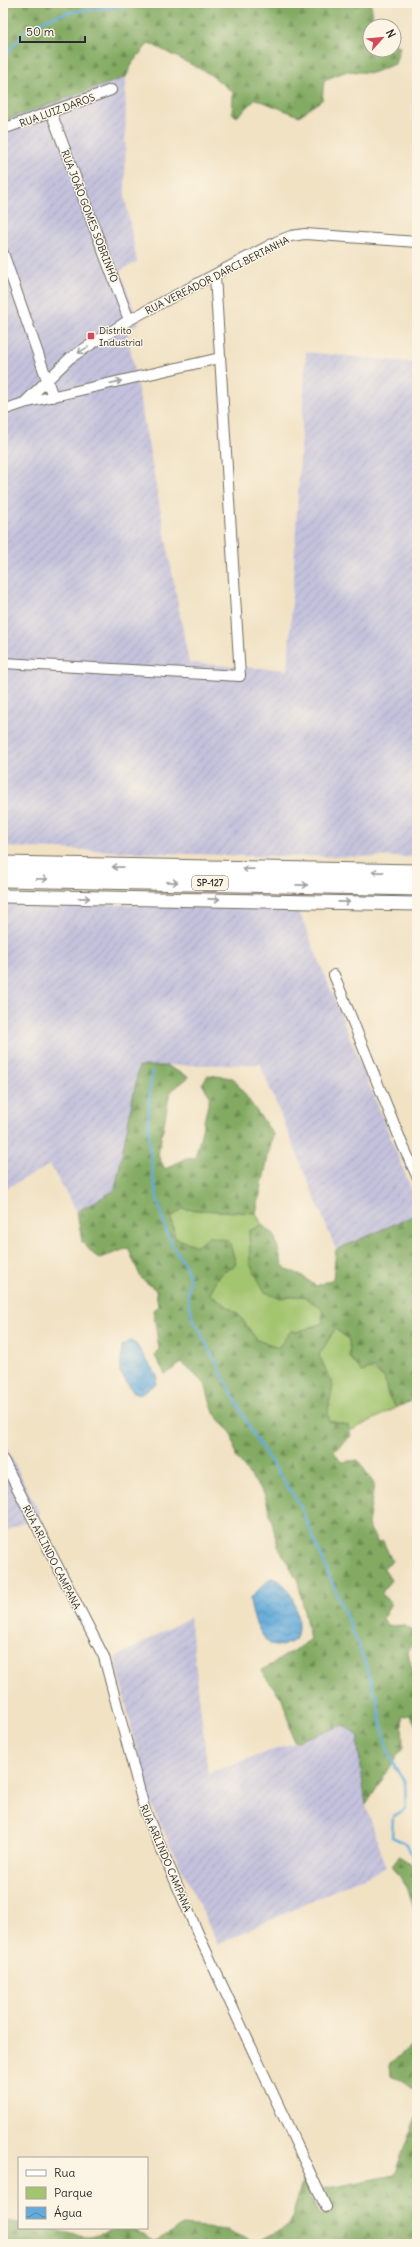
<svg xmlns="http://www.w3.org/2000/svg" width="420" height="2247" font-family="Delius,sans-serif">
<style>
.industrial{fill:url(#industrial-furrows)}
.green{fill:#a3c56f;stroke:#67784d}
.forest{fill:url(#forest-firs);stroke:#566a46}
.water{fill:url(#water-waves);stroke:#486b83}
.lines{fill:none;stroke-linecap:round;stroke-linejoin:round}
.stream{stroke:#65abdb;stroke-width:2.5}
.minor-casing{stroke:#706b61;stroke-width:12}
.tertiary-casing{stroke:#706b61;stroke-width:15}
.trunk-casing{stroke:#706b61;stroke-width:19}
.minor{stroke:#fff;stroke-width:10}
.tertiary{stroke:#fff;stroke-width:13}
.trunk{stroke:#fff;stroke-width:17}
.oneway{stroke:#a0a0a0}
.poi-dot{fill:#d1495b;stroke:#fcf5e5;stroke-width:1.5}
.labels{text-anchor:middle;stroke-width:3;stroke-linejoin:round;paint-order:stroke}
.shield{fill:#fcf5e5;stroke:#6a6863;stroke-width:1}
.shield-label{font-size:9px;font-weight:bold;fill:#2b2b2b}
.street-label{font-size:10px;fill:#2b2b2b;stroke:#fcf5e5}
.poi-label{font-size:10px;fill:#2b2b2b;stroke:#fcf5e5;text-anchor:start}
</style>
<defs>
<pattern id="industrial-furrows" width="10" height="10" patternUnits="userSpaceOnUse"><rect width="10" height="10" fill="#c3c1db"/><path d="M-1 1l2-2M0 10L10 0M9 11l2-2" fill="none" stroke="#a8a6bc"/></pattern>
<pattern id="forest-firs" width="22" height="20" patternUnits="userSpaceOnUse"><rect width="22" height="20" fill="#82aa62"/><path d="M5 1l3.5 6h-7zM16 11l3.5 6h-7z" fill="#6b8b51"/></pattern>
<pattern id="water-waves" width="16" height="10" patternUnits="userSpaceOnUse"><rect width="16" height="10" fill="#65abdb"/><path d="M0 5q4-4 8 0t8 0" fill="none" stroke="#538bb2"/></pattern>
</defs>
<rect width="100%" height="100%" fill="#fcf5e5"/>
<filter id="ink" filterUnits="userSpaceOnUse"><feTurbulence type="fractalNoise" baseFrequency=".025" numOctaves="2"/><feDisplacementMap in="SourceGraphic" scale="8" xChannelSelector="R" yChannelSelector="G"/><feConvolveMatrix kernelMatrix="1 2 1 2 8 2 1 2 1" color-interpolation-filters="sRGB"/></filter>
<filter id="wash" filterUnits="userSpaceOnUse"><feTurbulence type="fractalNoise" baseFrequency=".012" numOctaves="4" result="noise"/><feDisplacementMap in="SourceGraphic" scale="16" xChannelSelector="R" yChannelSelector="G"/><feGaussianBlur stdDeviation="0.9" result="paint"/><feColorMatrix in="noise" values="0 0 0 0 0 0 0 0 0 0 0 0 0 0 0 0 0 1.4 0 .05"/><feComposite in="paint" operator="in"/></filter>
<g filter="url(#wash)">
<rect width="100%" height="100%" fill="#f1e2c4"/>
<!-- industrial -->
<path class="industrial" d="M126 77 125 197 137 262 120 271 139 323 127 330 189 663 288 670 306 352 417 363V857L246 856 3 847V121Z
M3 902 298 909 417 1203V1214L336 1250 260 1064 139 1066 115 1190 77 1212 50 1165 3 1190Z
M3 1441 40 1514 3 1533Z
M190 1617 208 1773 344 1725 360 1737 358 1747 366 1805 386 1867 218 1944 148 1798 115 1658Z"/>
<!-- green -->
<path class="green" d="M182 1209 256 1213 262 1225 249 1231 278 1298 302 1296 322 1308 323 1323 297 1332 291 1331 278 1348 257 1340 238 1314 210 1294 218 1276 236 1264 197 1246 175 1238 171 1218Z
M335 1329 349 1339 350 1357 384 1377 388 1395 396 1408 350 1431 348 1425 329 1421 328 1409 333 1386 319 1355Z"/>
<!-- forest -->
<path class="forest" d="M3 3H371L373 18 377 26H370V50H394V43L400 47 395 64 372 73 347 71 324 80 322 100 299 116 256 99 237 117 232 113 233 92 208 73 149 43 133 62 126 77 3 121Z
M139 1066H167L189 1077 170 1092 158 1155 165 1169 186 1158 195 1159 210 1096 202 1084 208 1075 233 1078 273 1134 256 1213 182 1209 171 1218 175 1238 197 1246 209 1236 229 1241 236 1264 218 1276 210 1294 238 1314 257 1340 278 1348 291 1331 297 1332 323 1323 322 1308 302 1296 278 1298 265 1292 250 1264 249 1231 262 1225 274 1234 282 1264 289 1271 299 1274 316 1286 333 1279 336 1250 417 1214V1398L396 1408 388 1395 384 1377 373 1368 362 1372 350 1357 349 1339 335 1329 319 1355 333 1386 328 1409 329 1421 348 1425 351 1436 334 1452 341 1462 358 1460 374 1484 368 1525 378 1543 383 1541 392 1561 383 1568 391 1580 381 1594 391 1603 383 1619 388 1626 404 1625 417 1634 408 1652 417 1689V1727L410 1715 402 1717 403 1747 366 1805 358 1747 359 1736 344 1725 294 1742 283 1700 261 1671 310 1640 298 1581 278 1546 265 1495 236 1457 232 1434 214 1413 205 1384 182 1363 165 1374 155 1356 159 1349 153 1310 158 1307 156 1290 141 1278 128 1248 98 1259 82 1242 77 1212 115 1190Z
M399 1856 417 1868V1919L408 1889 392 1865Z
M417 2040V2091L401 2080 391 2076 390 2064Z
M417 2114V2244H3V2220L19 2223V2228H48L76 2235 90 2236 119 2228H131L155 2241 183 2226 228 2230 255 2243 290 2225 303 2178 320 2217 333 2211 324 2189 394 2175Z"/>
<!-- water -->
<path class="water" d="M130 1341 136 1344 157 1376 156 1384 140 1394 133 1392 120 1372 122 1346Z
M271 1578C292 1579 304 1624 295 1640L282 1646 269 1644C258 1631 251 1615 250 1598Z"/>
<g class="lines">
<!-- stream -->
<path class="stream" d="M3 57C13 47 24 31 35 25 64 8 103 9 135 6L142 3
M152 1071C144 1125 150 1184 168 1236 173 1249 184 1260 188 1273 191 1282 187 1289 188 1297 188 1304 192 1312 193 1318L255 1438 300 1505 362 1654 376 1696 386 1744 395 1768 405 1782 406 1808 393 1817 392 1837 407 1844 417 1868
M406 2244H409"/>
</g>
</g>
<g filter="url(#ink)">
<g class="lines">
<!-- minor casing -->
<g class="minor-casing">
<path id="minor" d="M51 112 129 320
M3 129 111 90
M3 253 53 397
M24 403 70 358 129 320 278 241 291 236 305 234 417 242
M3 410 24 403 220 358
M3 663 240 676 215 276
M334 975 403 1146 417 1176
M3 1460 104 1657 145 1811 200 1938 326 2207"/>
</g>
<!-- tertiary casing -->
<g class="tertiary-casing">
<path id="tertiary" d="M3 896 417 904"/>
</g>
<!-- trunk casing -->
<g class="trunk-casing">
<path id="trunk" d="M3 865 417 873
M3 878 417 887"/>
</g>
<!-- minor -->
<use href="#minor" class="minor"/>
<!-- tertiary -->
<use href="#tertiary" class="tertiary"/>
<!-- trunk -->
<use href="#trunk" class="trunk"/>
</g>
<!-- one-way arrows -->
<defs><path id="oneway-shaft" d="M-6 0H5M1.5-3L5.5 0L1.5 3" fill="none" stroke-width="1.6" stroke-linecap="round" stroke-linejoin="round"/></defs>
<g class="oneway">
<use href="#oneway-shaft" transform="translate(83 350) rotate(148)"/>
<use href="#oneway-shaft" transform="translate(116 382) rotate(-13)"/>
<use href="#oneway-shaft" transform="translate(118 867) rotate(-179)"/>
<use href="#oneway-shaft" transform="translate(248 869) rotate(-179)"/>
<use href="#oneway-shaft" transform="translate(378 872) rotate(-179)"/>
<use href="#oneway-shaft" transform="translate(42 879) rotate(1)"/>
<use href="#oneway-shaft" transform="translate(172 882) rotate(1)"/>
<use href="#oneway-shaft" transform="translate(302 885) rotate(1)"/>
<use href="#oneway-shaft" transform="translate(84 898) rotate(1)"/>
<use href="#oneway-shaft" transform="translate(214 899) rotate(1)"/>
<use href="#oneway-shaft" transform="translate(344 902) rotate(1)"/>
</g>
</g>
<!-- markers -->
<rect class="poi-dot" x="87" y="332" width="8" height="8" rx="2"/>
<g class="labels">
<!-- shield labels -->
<rect class="shield" x="192" y="876" width="36" height="14" rx="3"/>
<g class="shield-label">
<text x="210" y="886">SP-127</text>
</g>
<!-- street labels -->
<g class="street-label">
<text transform="translate(57 110) rotate(-20)" y="4">RUA LUIZ DAROS</text>
<text transform="translate(90 216) rotate(69)" y="4">RUA JOÃO GOMES SOBRINHO</text>
<text transform="translate(217 275) rotate(-27)" y="4">RUA VEREADOR DARCI BERTANHA</text>
<text transform="translate(52 1557) rotate(63)" y="4">RUA ARLINDO CAMPANA</text>
<text transform="translate(166 1858) rotate(67)" y="4">RUA ARLINDO CAMPANA</text>
</g>
<!-- poi labels -->
<g class="poi-label">
<text x="99" y="334">Distrito<tspan x="99" dy="12">Industrial</tspan></text>
</g>
</g>
<!-- margin -->
<rect width="420" height="2247" fill="none" stroke="#fcf5e5" stroke-width="16"/>
<!-- legend -->
<rect x="18" y="2157" width="130" height="72" fill="#fcf5e5" stroke="#a8a49b"/>
<rect x="26" y="2170" width="20" height="6" fill="#ffffff" stroke="#a8a49b"/>
<text x="54" y="2177" font-size="12" fill="#2b2b2b">Rua</text>
<rect x="26" y="2187" width="20" height="12" fill="#a3c56f" stroke="#a8a49b"/>
<text x="54" y="2197" font-size="12" fill="#2b2b2b">Parque</text>
<rect x="26" y="2207" width="20" height="12" fill="url(#water-waves)" stroke="#a8a49b"/>
<text x="54" y="2217" font-size="12" fill="#2b2b2b">Água</text>
<!-- north arrow -->
<g transform="translate(382 38) rotate(63)"><circle r="19" fill="#fcf5e5" stroke="#a8a49b"/>
<path d="M0-3L7 15L0 10L-7 15Z" fill="#d1495b"/>
<text y="-6" font-size="11" font-weight="bold" text-anchor="middle" fill="#2b2b2b">N</text>
</g>
<!-- scale -->
<path d="M20 36v6h65v-6" fill="none" stroke="#2b2b2b" stroke-width="2"/>
<text x="26" y="36" font-size="12" fill="#2b2b2b" stroke="#fcf5e5" stroke-width="3" paint-order="stroke">50 m</text>
</svg>
